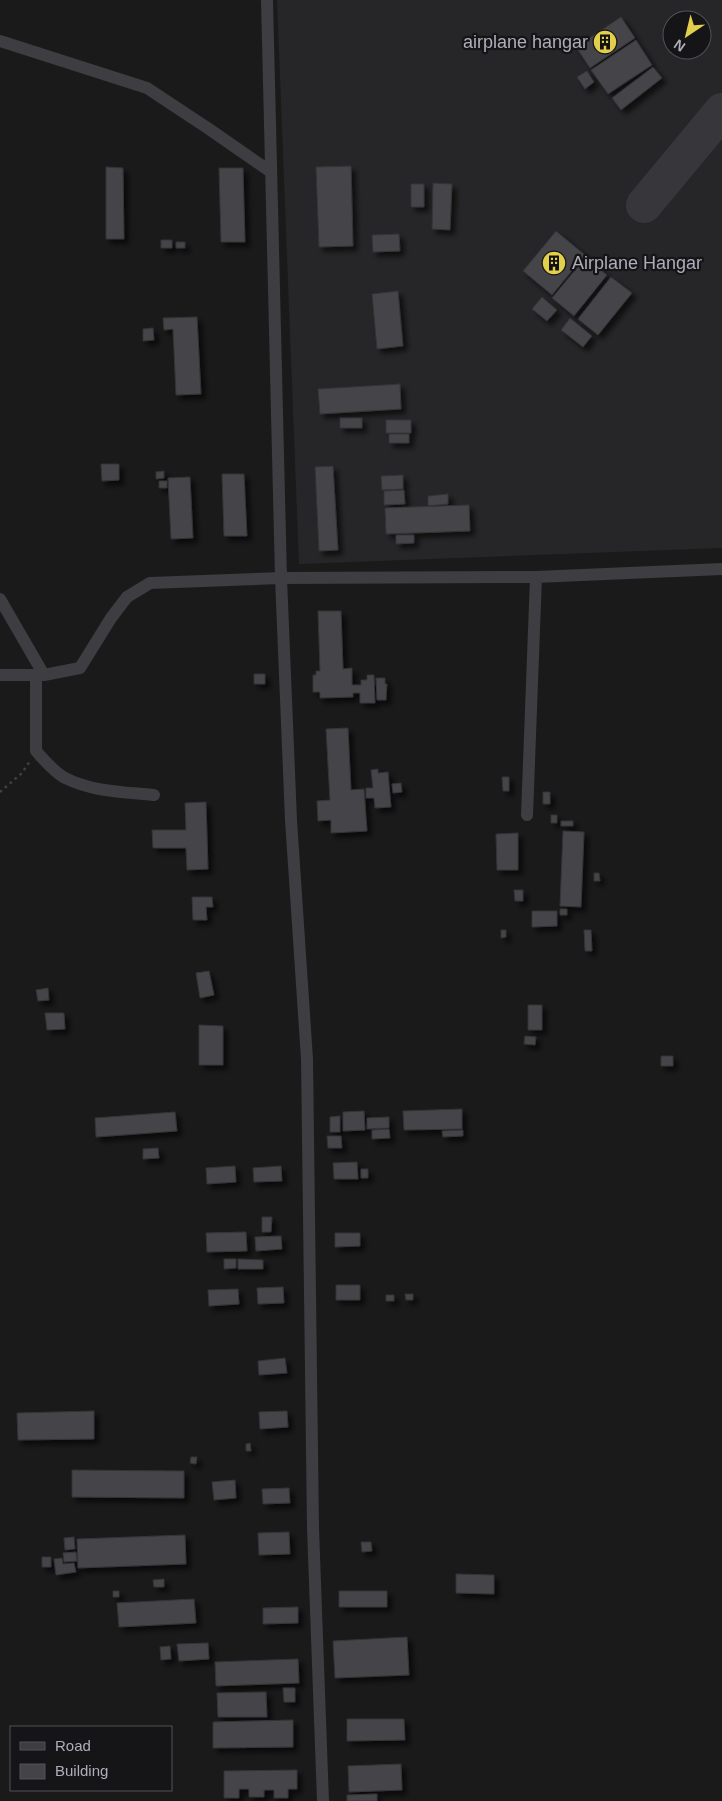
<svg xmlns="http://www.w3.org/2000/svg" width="722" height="1801" font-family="Helvetica,sans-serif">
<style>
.built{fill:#262628;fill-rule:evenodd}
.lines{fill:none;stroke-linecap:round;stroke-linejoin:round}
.taxiway{stroke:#37373b;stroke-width:36}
.building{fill:#444448;stroke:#343437;filter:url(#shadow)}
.path{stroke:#414147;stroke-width:2.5;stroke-dasharray:2.5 4;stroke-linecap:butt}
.minor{stroke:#3d3d42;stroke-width:12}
.labels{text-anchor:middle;stroke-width:4.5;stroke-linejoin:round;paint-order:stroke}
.poi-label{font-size:18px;fill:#adaeba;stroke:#151416;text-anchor:end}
</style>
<defs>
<filter id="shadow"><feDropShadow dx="4.5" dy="4.5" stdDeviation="2.5" flood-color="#0009"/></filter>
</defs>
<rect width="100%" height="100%" fill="#1a1a1b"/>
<!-- built -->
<path class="built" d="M277 0H722V548L299 564ZM672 20H702V50H672Z"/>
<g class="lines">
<!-- taxiway -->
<path class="taxiway" d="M644 205 722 111"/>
</g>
<!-- building -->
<path class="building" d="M621 17 635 38 590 68 576 47Z
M636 40 652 65 608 94 591 70Z
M653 67 662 78 621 110 612 98Z
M587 71 594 82 585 89 577 77Z
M351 166 353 246 319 247 316 167Z
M106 167 123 168 124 239H106Z
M219 168H243L245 242H221Z
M433 183 452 184 450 230 432 229Z
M411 184H424V207H411Z
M556 231 585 255 552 295 523 271Z
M399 234 400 251 373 252 372 235Z
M161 240H172V248H161Z
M176 242H185V248H176Z
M585 258 607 275 574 316 552 298Z
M611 277 632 293 598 335 578 319Z
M398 291 403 346 377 349 372 294Z
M542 297 557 310 547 321 532 309Z
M197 317 201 394 176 395 173 329 164 330 163 318Z
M570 318 592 336 583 347 561 330Z
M153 328 154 340 143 341V329Z
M400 384 401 409 320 414 318 389Z
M340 418H362V428H340Z
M386 420H411V433H386Z
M389 434H409V443H389Z
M101 464H119V480L102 481Z
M333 466 338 550 319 551 315 467Z
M164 471V478L156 479V472Z
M222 474H244L247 536H224Z
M403 475V489L382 490 381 476Z
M190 477 193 538 171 539 168 478Z
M159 481H167V488H159Z
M404 490 405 504 384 505V491Z
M448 494V504L428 506V496Z
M469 505 470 531 386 534 385 508Z
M396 535H414V543L396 544Z
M318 611H341L343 669 352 668V685H361V680H367V675H374L375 703H360V693H353V697L320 698V692H313V675H316V671H320Z
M254 674H265V684H254Z
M376 678H385V684H387L386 700H377Z
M348 728 351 790 364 789 367 831 331 833V820L318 821 317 801 330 800 326 729Z
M378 769V773L388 772 391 807 375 808 374 798H366V788H373L371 770Z
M502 777H509V791H503Z
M401 783 402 792 393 793 392 784Z
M543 792H550V804H543Z
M206 802 208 869 187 870 186 848H153L152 830H186L185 803Z
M551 815H557V823H551Z
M561 821H573V826H561Z
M563 831 584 832 581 907 560 906Z
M518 833V870H497L496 834Z
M594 873H599L600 881H594Z
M514 890H523V901H515Z
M192 897H212L213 907H206L207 920H193Z
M560 909H567V915H560Z
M532 911H557V926L532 927Z
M501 930H506V937L501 938Z
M584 930H591L592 951H585Z
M209 971 214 995 200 998 196 973Z
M48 988 49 1000 38 1001 36 990Z
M528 1005H542V1030H528Z
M45 1013H64L65 1029 47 1030Z
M199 1025 223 1026V1065H199Z
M525 1036 536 1037 535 1045 524 1044Z
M661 1056H673V1066H661Z
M462 1109V1129L404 1130 403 1111Z
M364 1111 365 1130 343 1131V1112Z
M175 1112 177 1131 96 1137 95 1118Z
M340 1116V1132H330V1117Z
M389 1117V1128L367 1129V1118Z
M389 1129 390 1138 372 1139V1130Z
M463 1130V1136L443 1137 442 1131Z
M327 1136H341L342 1148H328Z
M158 1148 159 1158 143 1159V1149Z
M357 1162 358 1179H334L333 1163Z
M235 1166 236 1182 207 1184 206 1168Z
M281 1166 282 1181 254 1182 253 1168Z
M361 1169H368V1178H361Z
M262 1217H272L271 1232H262Z
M246 1232 247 1251 207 1252 206 1233Z
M335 1233H360V1246L335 1247Z
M281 1236 282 1249 256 1251 255 1237Z
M224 1259H236V1268L224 1269Z
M238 1259 263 1260V1269H238Z
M336 1285H360V1300H336Z
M283 1287 284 1303 258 1304 257 1288Z
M238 1289 239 1304 209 1306 208 1290Z
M405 1294H413V1300H406Z
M386 1295H394V1301H386Z
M285 1358 287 1373 259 1375 258 1361Z
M94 1411V1439L18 1440 17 1413Z
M287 1411 288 1427 260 1429 259 1412Z
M250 1443 251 1451H246V1444Z
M191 1457H197L196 1464 190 1463Z
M72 1470 184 1471V1498L72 1497Z
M235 1480 236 1498 214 1500 212 1482Z
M289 1488 290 1503 263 1504 262 1489Z
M289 1532 290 1554 259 1555 258 1533Z
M185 1535 186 1564 78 1568 77 1539Z
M74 1537 75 1549 65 1550 64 1538Z
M361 1542H371L372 1551 362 1552Z
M76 1552 77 1561 64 1562 63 1553Z
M42 1557H51V1567H42Z
M62 1558 63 1564 74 1563 76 1572 56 1575 54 1559Z
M456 1574 494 1575V1594L456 1593Z
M164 1579V1587H154L153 1580Z
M113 1591H119V1597H113Z
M339 1591H387V1607H339Z
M194 1599 196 1623 119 1627 117 1603Z
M298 1607V1623L263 1624V1608Z
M407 1637 409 1675 335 1678 333 1641Z
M208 1643 209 1659 179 1661 177 1644Z
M170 1646 171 1659 161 1660 160 1647Z
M298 1659 299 1683 216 1686 215 1662Z
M283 1688H295V1702H284Z
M266 1692 267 1717H218L217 1693Z
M347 1719H404L405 1740 347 1741Z
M293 1720V1747L213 1748V1722Z
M401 1764 402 1790 349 1792 348 1766Z
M297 1770V1789H288V1798H274V1790H264V1797H249V1789H239V1798H224V1771Z
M377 1794V1801H347V1795Z"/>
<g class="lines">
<!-- path -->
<path class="path" d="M0 792 22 773 30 761"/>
<!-- minor -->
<path class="minor" d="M267 0 281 578 291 820 307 1059 313 1528 323 1801
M0 41 147 88 209 129 271 172
M0 599 44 675
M0 675H44L80 668 111 618 127 597 150 583 281 578 536 577 722 569
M36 675V751C45 761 54 772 65 778 93 792 125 792 154 795
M527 815 536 577"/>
</g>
<!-- icons -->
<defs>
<g id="building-disc" transform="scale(1.25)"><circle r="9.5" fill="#e2cf4b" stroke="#151416"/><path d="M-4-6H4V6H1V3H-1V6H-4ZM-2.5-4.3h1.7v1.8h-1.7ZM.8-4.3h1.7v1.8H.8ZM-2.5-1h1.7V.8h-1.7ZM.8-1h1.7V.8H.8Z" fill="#111"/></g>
</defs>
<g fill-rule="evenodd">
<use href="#building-disc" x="605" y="42"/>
<use href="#building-disc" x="554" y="263"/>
</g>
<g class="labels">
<!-- poi labels -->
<g class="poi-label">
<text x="588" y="48">airplane hangar</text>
<text x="572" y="269" text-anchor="start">Airplane Hangar</text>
</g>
</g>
<!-- legend -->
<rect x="10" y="1726" width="162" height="65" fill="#151416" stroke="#525258"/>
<rect x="20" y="1742" width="25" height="8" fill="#3d3d42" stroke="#525258"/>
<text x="55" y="1751" font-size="15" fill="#adaeba">Road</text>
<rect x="20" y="1764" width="25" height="15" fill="#444448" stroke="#525258"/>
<text x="55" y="1776" font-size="15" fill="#adaeba">Building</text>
<!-- north arrow -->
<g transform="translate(687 35) rotate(215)"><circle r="24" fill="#151416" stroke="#525258"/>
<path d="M0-4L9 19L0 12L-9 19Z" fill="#e2cf4b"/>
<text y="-8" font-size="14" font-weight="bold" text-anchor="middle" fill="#adaeba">N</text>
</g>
</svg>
